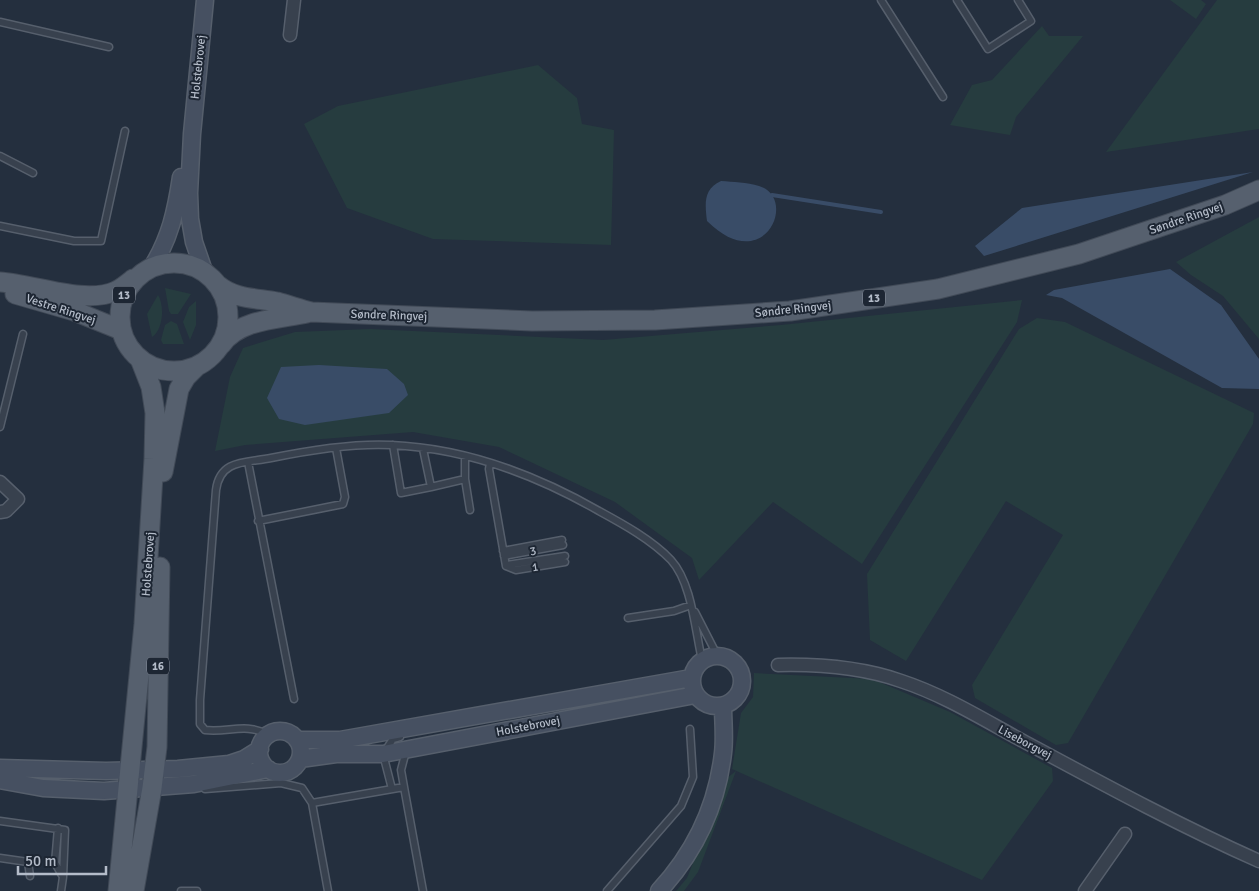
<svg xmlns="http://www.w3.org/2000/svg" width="1259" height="891" font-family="Signika,sans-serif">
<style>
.green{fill:#263c3f}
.water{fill:#394c67}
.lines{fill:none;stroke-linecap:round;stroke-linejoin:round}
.stream{stroke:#394c67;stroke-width:4}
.lane-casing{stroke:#565f6c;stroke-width:9}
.street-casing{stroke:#565f6c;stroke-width:15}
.secondary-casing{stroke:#565f6c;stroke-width:19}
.primary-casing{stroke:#414a57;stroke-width:21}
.lane{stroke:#38414e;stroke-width:6}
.street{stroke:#38414e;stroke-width:12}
.secondary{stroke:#465061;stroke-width:16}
.primary{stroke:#56606e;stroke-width:19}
.labels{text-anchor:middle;stroke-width:4;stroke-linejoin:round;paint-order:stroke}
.shield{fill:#1d2633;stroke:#878f9c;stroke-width:1}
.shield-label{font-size:11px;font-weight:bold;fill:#b4bcc9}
.street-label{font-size:12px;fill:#b4bcc9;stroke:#1d2633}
</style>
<rect width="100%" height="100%" fill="#242f3e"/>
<!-- green -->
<path class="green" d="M1170 0H1201L1206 4 1196 19Z
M1217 0H1259V129L1106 152Z
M1042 26 1049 36H1083L1016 117 1010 135 950 125 972 85 992 80Z
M538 65 577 98 582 124 614 130 611 245 433 239 347 208 304 124 338 106Z
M1259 217V339L1223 296 1191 275 1176 262Z
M165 288 191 294 178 314H171L169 311Z
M158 295C165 306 163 330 152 337L147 314Z
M1022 300 1017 322 862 564 773 502 699 580 692 558 615 502 499 447 413 432 245 445 215 451 230 377 243 348 295 332 370 329 603 340 781 325Z
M196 301V325L190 340 183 322 189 307Z
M1037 318 1065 322 1254 413 1253 424 1068 743 1056 745 975 698 972 685 1063 535 1006 501 906 661 870 640 867 574 1019 329Z
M171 321 177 324 184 344H163L161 340 165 325Z
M754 673 872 679 950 712 1052 768 1053 781 982 880 732 769 741 713 753 697Z
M736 771 698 872 684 891H676L687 878 727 778Z"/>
<!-- water -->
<path class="water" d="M1253 172 984 256 975 246 1022 208Z
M721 181C733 182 747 182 759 186 799 198 764 278 707 221 705 204 703 189 721 181Z
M1170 269 1221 305 1259 359V389L1222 388 1062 298 1046 295 1054 290Z
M319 365 387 369 404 384 408 395 389 413 305 425 279 419 267 398 281 367Z"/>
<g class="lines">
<!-- stream -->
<path class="stream" d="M772 195 881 212"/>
<!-- lane casing -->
<g class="lane-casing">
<path id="lane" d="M881 0 943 97
M957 0 988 49 1031 21 1018 0
M0 22 109 47
M0 156 33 173
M0 226 74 241H101L125 131
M0 427 23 334
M393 445 401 493 431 487 423 449
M465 456V479L470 510
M248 462 294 699
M490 463 489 469 506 566
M431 487 465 479
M258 521 343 504 345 497 336 448
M503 551 562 540
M504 556 563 545
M507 565 565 556
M506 566 516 570 565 562
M695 612 717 655
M628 618 674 611 691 605
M269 735C245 722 229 733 205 730L200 724V700L216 490C220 459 246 463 271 458 310 450 352 443 391 445 465 448 536 475 599 511 623 524 652 540 671 560 692 583 695 630 702 660
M404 787 401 770 406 751
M205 789 281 783 302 788 312 803 328 891
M392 789 383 754 393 739 400 737
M312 803 404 787 423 891
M0 821 65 830 63 877
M58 828 55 863 63 877 61 891
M0 858 28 862 30 876
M181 891H197
M607 891 681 806 693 777 690 729"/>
</g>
<!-- street casing -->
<g class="street-casing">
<path id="street" d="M290 35 294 0
M0 482 18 499 6 511 0 512
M778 665C820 664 861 667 901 681 944 695 984 720 1023 741 1101 783 1178 825 1259 861
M1085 891 1125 834"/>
</g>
<!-- secondary casing -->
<g class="secondary-casing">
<path id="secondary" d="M152 267C170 238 176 211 181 177
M204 271 194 242 190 219 189 193 192 134 205 0
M692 681a25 25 0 1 1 50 0a25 25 0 1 1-50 0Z
M259 752a21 21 0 1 1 42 0a21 21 0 1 1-42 0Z
M297 740H340L691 678
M300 759 336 754H383L695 695
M0 768 106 771 178 769 229 764 244 759 260 749
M0 780 43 788 104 791 194 784 268 769
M659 891C695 852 717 805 723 753 725 737 723 721 723 706"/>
</g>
<!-- primary casing -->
<g class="primary-casing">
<path id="primary" d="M120 317a54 54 0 1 1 108 0a54 54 0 1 1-108 0Z
M0 282C34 284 84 305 116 291 122 288 128 283 133 279
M218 285C235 299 256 298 277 302 288 305 300 309 311 312L532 321 655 320 790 311 938 289 1079 254 1225 205 1259 190
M15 294 74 311 121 330
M221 345C239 319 279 319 307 313
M163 472 179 389 186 377 196 367
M118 891 144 624 154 459 155 413 151 387 140 359
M134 891 152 788 157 747 160 567"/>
</g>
<!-- lane -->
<use href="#lane" class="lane"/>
<!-- street -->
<use href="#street" class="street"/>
<!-- secondary -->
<use href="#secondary" class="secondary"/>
<!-- primary -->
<use href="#primary" class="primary"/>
</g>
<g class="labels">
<!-- shield labels -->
<g class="shield">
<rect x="113" y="286.5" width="22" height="17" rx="4"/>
<rect x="863" y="289.5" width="22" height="17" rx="4"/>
<rect x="147" y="657.5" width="22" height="17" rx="4"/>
</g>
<g class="shield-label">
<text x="124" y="299">13</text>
<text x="874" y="302">13</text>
<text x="158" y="670">16</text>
</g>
<!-- street labels -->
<g class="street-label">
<text transform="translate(198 67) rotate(-84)" y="4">Holstebrovej</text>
<text transform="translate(1186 218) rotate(-19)" y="4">Søndre Ringvej</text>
<text transform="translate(61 309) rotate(18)" y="4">Vestre Ringvej</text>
<text transform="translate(793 309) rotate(-6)" y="4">Søndre Ringvej</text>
<text transform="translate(389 315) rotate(2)" y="4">Søndre Ringvej</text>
<text transform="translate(533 551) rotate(-10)" y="4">3</text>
<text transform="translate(148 564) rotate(-86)" y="4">Holstebrovej</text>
<text transform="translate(535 567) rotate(-9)" y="4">1</text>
<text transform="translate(528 726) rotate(-11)" y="4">Holstebrovej</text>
<text transform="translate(1025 742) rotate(28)" y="4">Liseborgvej</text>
</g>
</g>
<!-- scale -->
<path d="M18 866v8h88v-8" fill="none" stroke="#b4bcc9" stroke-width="2.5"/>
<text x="25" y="866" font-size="15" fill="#b4bcc9" stroke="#1d2633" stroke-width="4" paint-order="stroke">50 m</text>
</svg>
